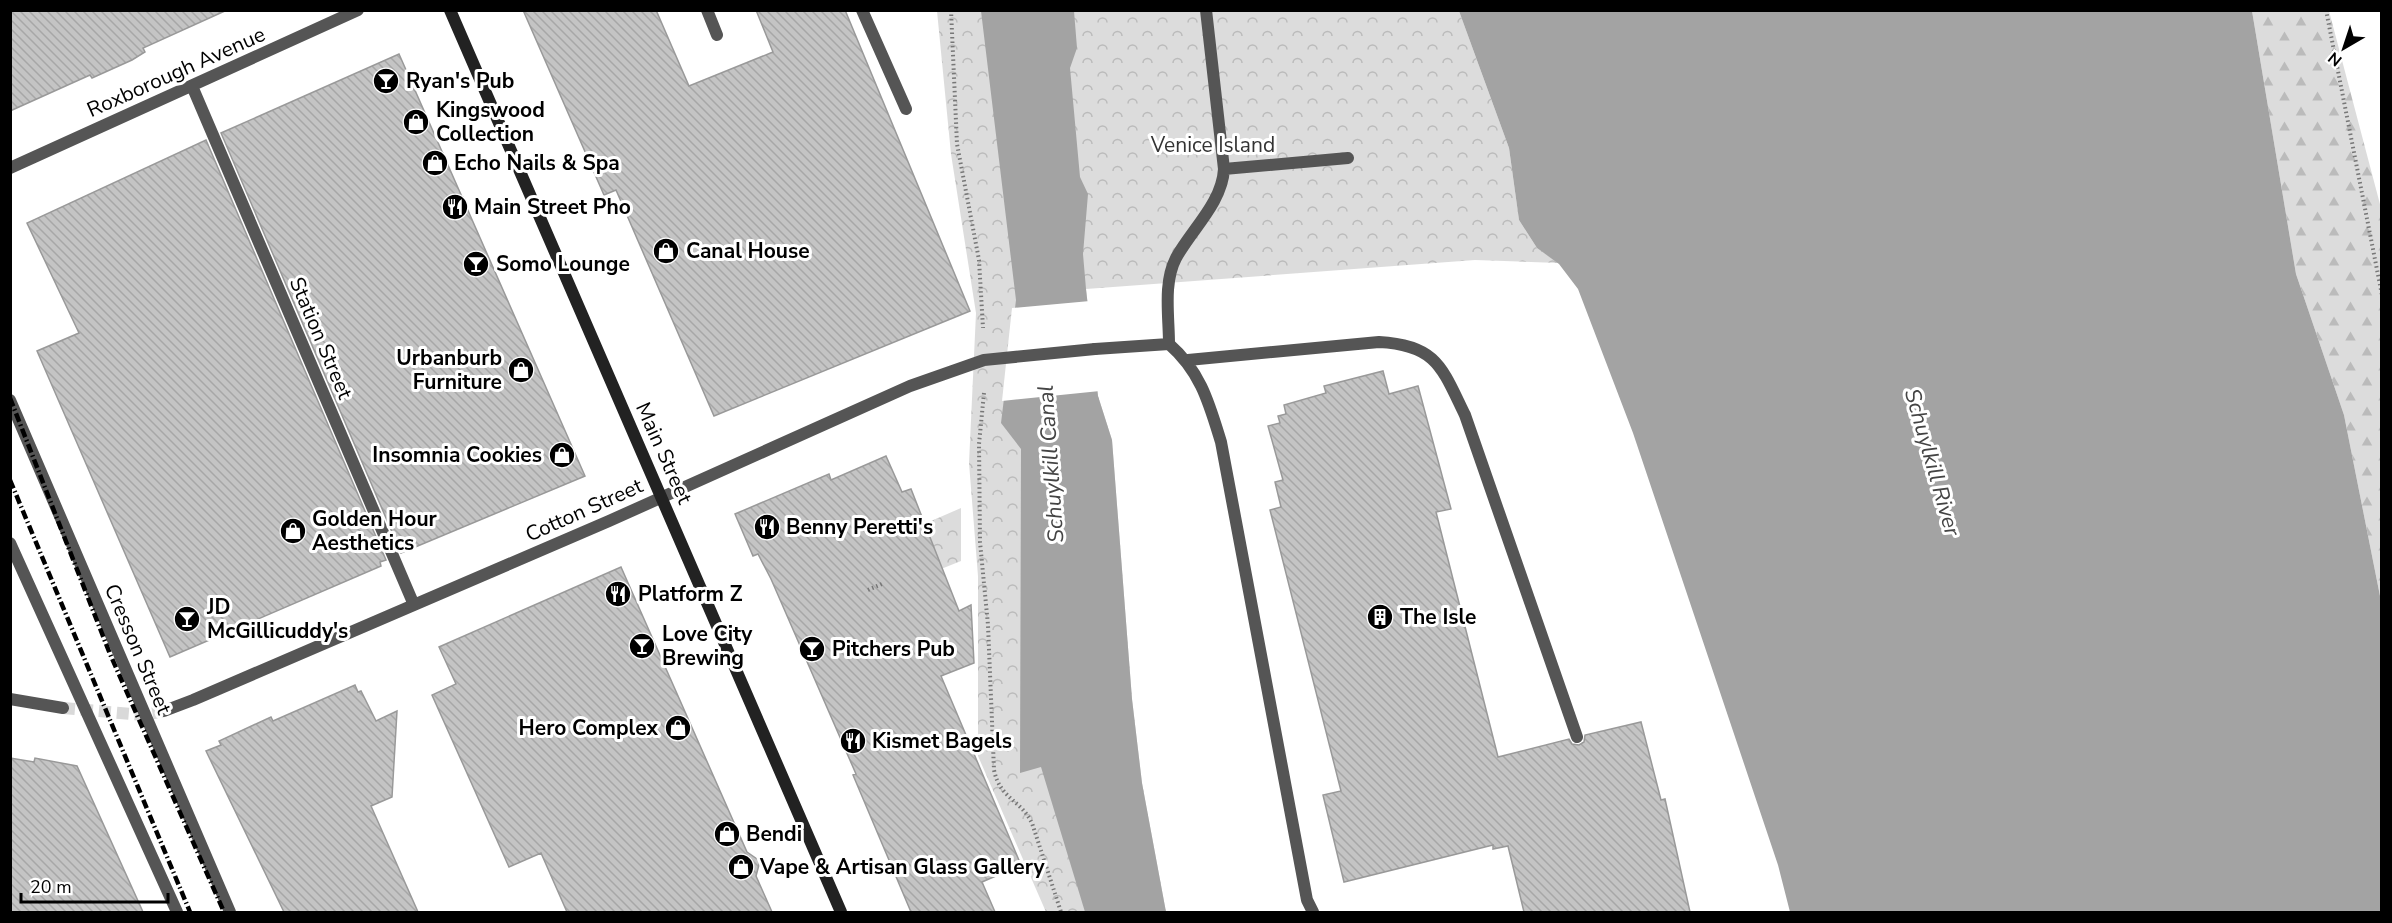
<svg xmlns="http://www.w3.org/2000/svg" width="2392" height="923" font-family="'Nunito Sans',sans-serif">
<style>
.forest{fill:url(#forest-firs)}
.park{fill:url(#park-crowns)}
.water{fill:#a3a3a3}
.pier{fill:#fff}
.building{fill:url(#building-back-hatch);stroke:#999;stroke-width:1.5}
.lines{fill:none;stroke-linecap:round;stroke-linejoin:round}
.street-tunnel{stroke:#d9d9d9;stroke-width:12;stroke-dasharray:12 6;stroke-linecap:butt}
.path{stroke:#777;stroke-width:4;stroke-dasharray:1.5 3;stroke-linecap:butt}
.lane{stroke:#555;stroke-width:12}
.street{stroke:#555;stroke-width:12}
.secondary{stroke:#222;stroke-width:12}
.rail{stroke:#000;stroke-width:4.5;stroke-dasharray:9 3 1.5 3;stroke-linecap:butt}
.labels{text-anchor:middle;stroke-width:6;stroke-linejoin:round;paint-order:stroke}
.street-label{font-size:21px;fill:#000;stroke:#fff}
.poi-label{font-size:21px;font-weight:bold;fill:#000;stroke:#fff;text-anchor:start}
.park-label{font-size:21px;fill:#333;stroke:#fff}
.water-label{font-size:22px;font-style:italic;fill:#444;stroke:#fff}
</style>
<defs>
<pattern id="forest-firs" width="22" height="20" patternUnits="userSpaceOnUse" patternTransform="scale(1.5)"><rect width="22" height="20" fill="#dcdcdc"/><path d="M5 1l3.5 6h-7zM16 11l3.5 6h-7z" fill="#bbb"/></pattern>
<pattern id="park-crowns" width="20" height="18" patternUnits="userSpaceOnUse" patternTransform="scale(1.5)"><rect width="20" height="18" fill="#dcdcdc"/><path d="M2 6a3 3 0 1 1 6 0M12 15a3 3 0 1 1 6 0" fill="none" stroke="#bbb"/></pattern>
<pattern id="building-back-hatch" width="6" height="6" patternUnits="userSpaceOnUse" patternTransform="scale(1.5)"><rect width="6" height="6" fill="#c4c4c4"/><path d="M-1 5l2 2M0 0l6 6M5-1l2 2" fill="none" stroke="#a7a7a7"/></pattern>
</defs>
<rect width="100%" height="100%" fill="#fff"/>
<!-- forest -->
<path class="forest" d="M2252 11H2329L2381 208V601L2344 415 2296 274Z"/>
<!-- park -->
<path class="park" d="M937 11H1459L1509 148 1519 220 1537 248 1559 263 1475 260 1086 289 1098 396 1112 440 1132 699 1142 783 1166 912H1046L978 756V576L969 463 976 313 951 154Z
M961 508V561L941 569 869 548Z"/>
<!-- water -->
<path class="water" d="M981 11H1074L1077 48 1070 68 1080 177 1088 194 1083 254 1086 289 1098 396 1112 440 1132 699 1142 783 1166 912H1085L1041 767 1020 773 1021 449 1001 423 1016 300Z
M1459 11H2252L2296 274 2344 415 2381 601V912H1790L1778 865 1633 433 1578 289 1559 264 1537 248 1519 220 1509 148Z"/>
<!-- pier -->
<path class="pier" d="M1090 301 1100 391 1002 401 1012 308Z"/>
<!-- building -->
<path class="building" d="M10 10H227L143 48 145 52 132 60 92 78 90 75 10 111Z
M523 10H656L689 86 773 52 756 10H845L970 311 714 416 616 190 604 195Z
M399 54 585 476 401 553 221 133Z
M206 140 386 560 380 562 381 566 170 657 37 351 79 333 27 223Z
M1383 371 1389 394 1418 386 1451 509 1436 512 1498 757 1569 739 1572 744 1579 745 1584 742 1585 735 1641 722 1661 800 1665 799 1690 912H1524L1508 846 1493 849V845L1344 882 1323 795 1341 791 1270 510 1281 507 1275 482 1283 480 1268 426 1280 423 1278 416 1286 414 1284 405 1326 393 1324 386Z
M886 456 902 492 911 489 959 611 971 605 974 663 941 676 1021 865 982 882 995 912H911L853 775 856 774 771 579 758 554 753 556 735 514 829 474 831 480Z
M621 567 747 852 760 861 756 876 772 912H567L541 853 509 867 432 695 456 684 439 647Z
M355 685 358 692 361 691 376 721 397 711 392 797 371 806 418 912H284L206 751 221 745 219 741 271 717 273 721Z
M10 758 34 762 35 758 77 766 143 912H10Z"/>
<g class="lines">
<!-- street-tunnel -->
<path class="street-tunnel" d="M63 708 144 715 164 711"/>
<!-- path -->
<path class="path" d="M951 10 957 144 979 260 983 328
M2326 10 2382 295
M984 393 979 444 980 542 988 625 994 770C1000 799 1020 799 1032 823L1061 912
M868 590 884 583"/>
<!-- lane -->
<path class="lane" d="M707 10 717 35
M862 10 906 109
M1224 169 1348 158
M1169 344C1201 372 1209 403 1221 442L1307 900 1313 912
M1095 349 1169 344C1169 316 1163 283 1176 258 1192 229 1222 203 1224 169L1206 10
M1188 360 1379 342C1437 345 1442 368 1465 415L1577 737"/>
<!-- street -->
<path class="street" d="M192 86 414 605
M10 168 358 10
M10 400 230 912
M10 543 177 912
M10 699 63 708
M164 711 193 700 609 521 910 386 984 360 1095 349"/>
<!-- secondary -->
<path class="secondary" d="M450 10 841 912"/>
<!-- rail -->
<path class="rail" d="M10 398 110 654 224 912
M10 480 190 912"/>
</g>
<!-- icons -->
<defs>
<g id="bar-disc" transform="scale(1.35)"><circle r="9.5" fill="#000" stroke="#fff"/><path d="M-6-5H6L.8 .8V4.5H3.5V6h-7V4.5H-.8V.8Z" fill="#fff"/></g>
<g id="shop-disc" transform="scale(1.35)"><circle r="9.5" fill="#000" stroke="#fff"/><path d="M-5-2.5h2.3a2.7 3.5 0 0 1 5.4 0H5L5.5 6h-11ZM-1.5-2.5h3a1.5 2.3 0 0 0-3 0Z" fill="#fff"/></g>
<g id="restaurant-disc" transform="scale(1.35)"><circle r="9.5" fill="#000" stroke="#fff"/><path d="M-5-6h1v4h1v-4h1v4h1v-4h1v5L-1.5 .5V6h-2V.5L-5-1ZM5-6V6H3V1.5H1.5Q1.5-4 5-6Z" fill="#fff"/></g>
<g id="building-disc" transform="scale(1.35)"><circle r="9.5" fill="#000" stroke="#fff"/><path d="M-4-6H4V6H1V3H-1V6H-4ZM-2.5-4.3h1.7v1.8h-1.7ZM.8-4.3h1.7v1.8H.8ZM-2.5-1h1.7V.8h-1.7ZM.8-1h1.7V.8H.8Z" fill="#fff"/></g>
</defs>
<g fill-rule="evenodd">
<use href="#bar-disc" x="386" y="81"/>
<use href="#shop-disc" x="416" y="122"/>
<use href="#shop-disc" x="435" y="163"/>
<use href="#restaurant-disc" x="455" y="207"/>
<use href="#shop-disc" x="666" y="251"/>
<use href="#bar-disc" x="476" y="264"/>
<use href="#shop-disc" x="521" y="370"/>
<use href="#shop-disc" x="562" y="455"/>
<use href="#restaurant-disc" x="767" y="527"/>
<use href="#shop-disc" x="293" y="531"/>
<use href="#restaurant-disc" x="618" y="594"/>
<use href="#building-disc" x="1380" y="617"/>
<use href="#bar-disc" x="187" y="619"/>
<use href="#bar-disc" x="642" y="646"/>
<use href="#bar-disc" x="812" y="649"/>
<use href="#shop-disc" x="678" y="728"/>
<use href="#restaurant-disc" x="853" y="741"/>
<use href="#shop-disc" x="727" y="834"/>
<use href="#shop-disc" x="741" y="867"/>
</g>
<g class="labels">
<!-- street labels -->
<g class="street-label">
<text transform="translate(176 72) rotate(-24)" y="7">Roxborough Avenue</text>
<text transform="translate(321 338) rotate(67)" y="7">Station Street</text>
<text transform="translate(664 453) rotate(66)" y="7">Main Street</text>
<text transform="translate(584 510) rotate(-24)" y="7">Cotton Street</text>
<text transform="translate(138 649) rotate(67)" y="7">Cresson Street</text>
</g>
<!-- poi labels -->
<g class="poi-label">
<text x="406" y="88">Ryan's Pub</text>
<text x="436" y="117">Kingswood<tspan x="436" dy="24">Collection</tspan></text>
<text x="454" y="170">Echo Nails &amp; Spa</text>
<text x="474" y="214">Main Street Pho</text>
<text x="686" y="258">Canal House</text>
<text x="496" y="271">Somo Lounge</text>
<text x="502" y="365" text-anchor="end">Urbanburb<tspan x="502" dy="24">Furniture</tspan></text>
<text x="542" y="462" text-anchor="end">Insomnia Cookies</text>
<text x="312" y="526">Golden Hour<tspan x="312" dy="24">Aesthetics</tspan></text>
<text x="786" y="534">Benny Peretti's</text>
<text x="638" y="601">Platform Z</text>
<text x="207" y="614">JD<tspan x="207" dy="24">McGillicuddy's</tspan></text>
<text x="1400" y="624">The Isle</text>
<text x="662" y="641">Love City<tspan x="662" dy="24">Brewing</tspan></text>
<text x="832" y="656">Pitchers Pub</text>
<text x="658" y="735" text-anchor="end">Hero Complex</text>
<text x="872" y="748">Kismet Bagels</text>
<text x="746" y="841">Bendi</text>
<text x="760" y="874">Vape &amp; Artisan Glass Gallery</text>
</g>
<!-- park labels -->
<g class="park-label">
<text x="1213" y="152">Venice Island</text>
</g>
<!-- water labels -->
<g class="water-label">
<text transform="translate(1933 462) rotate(74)" y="8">Schuylkill River</text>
<text transform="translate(1050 464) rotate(-94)" y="8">Schuylkill Canal</text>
</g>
</g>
<!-- border -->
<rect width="2392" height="923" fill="none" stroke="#000000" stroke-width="24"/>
<!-- north arrow -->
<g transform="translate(2344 48) rotate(219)" stroke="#ffffff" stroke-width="4.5" paint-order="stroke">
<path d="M0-4.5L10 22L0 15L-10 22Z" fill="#000000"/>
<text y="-9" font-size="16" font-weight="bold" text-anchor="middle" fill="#000000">N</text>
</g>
<!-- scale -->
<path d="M21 893v9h147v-9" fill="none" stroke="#000000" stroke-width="3"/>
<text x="30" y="893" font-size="18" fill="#000000" stroke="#ffffff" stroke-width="4.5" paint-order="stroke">20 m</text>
</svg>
